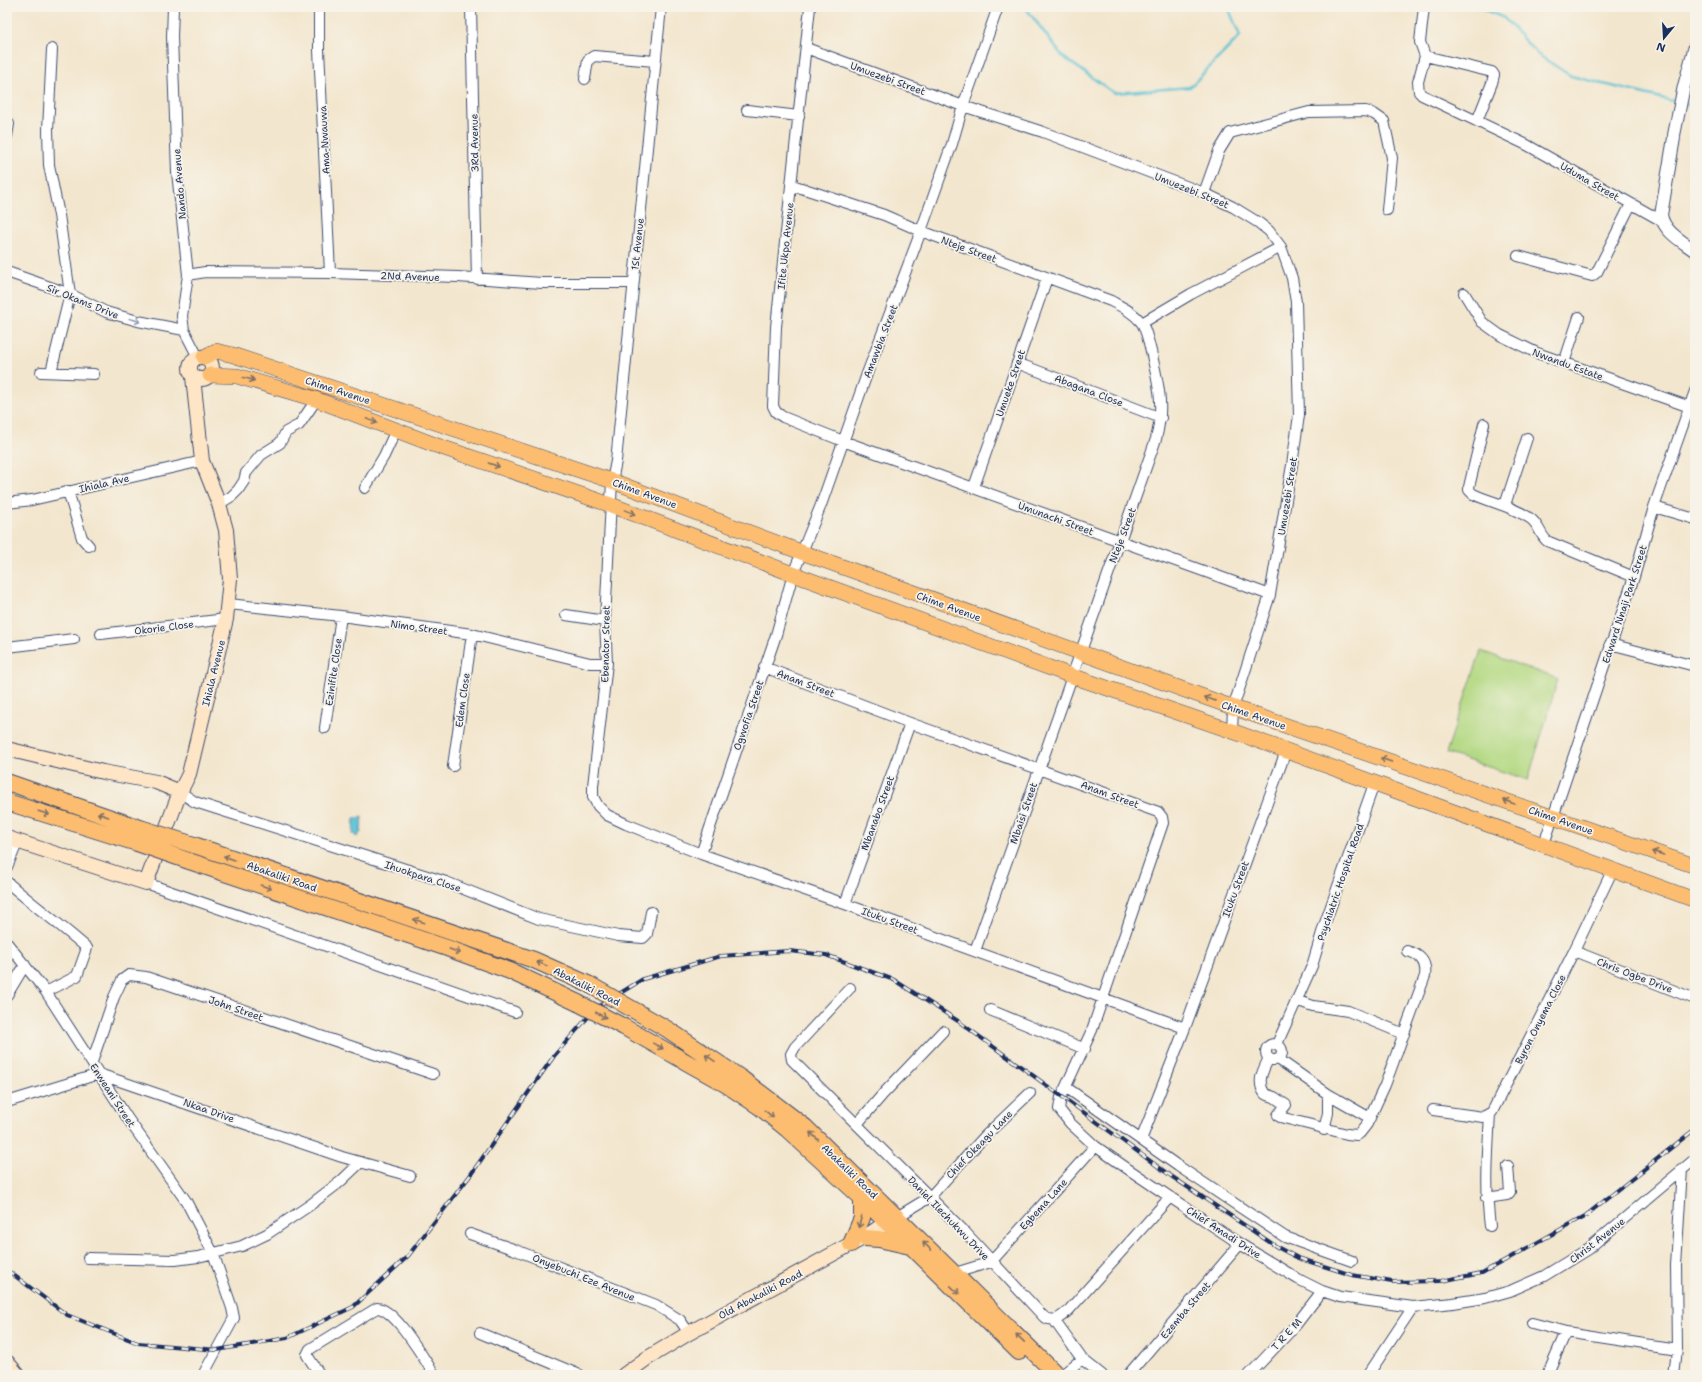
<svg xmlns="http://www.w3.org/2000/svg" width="1702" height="1382" font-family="'Shantell Sans',sans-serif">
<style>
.green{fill:#b4d983;stroke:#688470}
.water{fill:#56c0d3;stroke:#387898}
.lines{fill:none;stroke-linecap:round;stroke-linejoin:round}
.stream{stroke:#56c0d3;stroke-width:2.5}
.minor-casing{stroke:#3b4a6f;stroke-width:12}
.tertiary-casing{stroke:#3b4a6f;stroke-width:14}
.secondary-casing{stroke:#3b4a6f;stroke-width:16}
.primary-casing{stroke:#3b4a6f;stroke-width:16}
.trunk-casing{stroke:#3b4a6f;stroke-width:18}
.minor{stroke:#fff;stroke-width:10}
.tertiary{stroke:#fff;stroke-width:12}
.secondary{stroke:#fee5c5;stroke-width:14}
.primary{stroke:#fcbd6f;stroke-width:15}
.trunk{stroke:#fcbd6f;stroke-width:16}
.rail-casing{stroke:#1b2f5e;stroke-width:4}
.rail{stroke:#f7f3e8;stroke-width:2.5;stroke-dasharray:8;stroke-linecap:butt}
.trunk-bridge-casing{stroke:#3b4a6f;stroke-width:18;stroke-linecap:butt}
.trunk-bridge{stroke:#fcbd6f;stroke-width:16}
.oneway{stroke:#8d97ae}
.oneway2{stroke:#806f66}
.labels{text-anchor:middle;stroke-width:3.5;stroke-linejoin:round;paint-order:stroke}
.street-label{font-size:10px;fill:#1b2f5e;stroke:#f7f3e8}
</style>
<rect width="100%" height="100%" fill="#f7f3e8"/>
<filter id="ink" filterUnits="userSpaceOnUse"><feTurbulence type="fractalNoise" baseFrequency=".025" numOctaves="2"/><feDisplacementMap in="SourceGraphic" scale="8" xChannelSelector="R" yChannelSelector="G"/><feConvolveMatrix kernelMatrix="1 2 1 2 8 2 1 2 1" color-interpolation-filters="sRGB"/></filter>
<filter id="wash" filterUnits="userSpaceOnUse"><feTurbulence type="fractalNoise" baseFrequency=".012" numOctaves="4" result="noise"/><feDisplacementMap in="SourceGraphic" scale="16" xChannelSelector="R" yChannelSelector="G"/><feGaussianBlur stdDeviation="0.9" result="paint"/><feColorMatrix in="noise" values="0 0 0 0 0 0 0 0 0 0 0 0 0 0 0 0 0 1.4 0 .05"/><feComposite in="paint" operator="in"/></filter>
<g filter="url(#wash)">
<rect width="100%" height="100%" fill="#f3e6ce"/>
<!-- green -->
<path class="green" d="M1481 651 1558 679 1528 780 1446 753Z"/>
<!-- water -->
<path class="water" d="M362 817 361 832 357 837 353 834 354 818Z"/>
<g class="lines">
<!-- stream -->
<path class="stream" d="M1025 7 1063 57 1114 93 1190 87 1240 36 1228 7
M1479 7 1504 18 1537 54 1571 76 1677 102
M1684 104 1695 107"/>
</g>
</g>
<g filter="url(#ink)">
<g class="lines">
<!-- minor casing -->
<g class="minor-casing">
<path id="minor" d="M173 7 172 37 177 172 188 275 182 316 184 330 198 357
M319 7V50L330 273
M471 7 477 279
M661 7 616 461 612 481 605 621 607 663 593 786V797L598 806 607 815 626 824 701 854 845 904 1185 1028
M810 7 776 327 773 406 776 412 783 417 843 441 1270 595
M1424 7 1420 42 1425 56 1418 82 1419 92 1422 95 1527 145 1662 221
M806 48 963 106 1043 132 1204 193 1233 207 1259 223 1269 231 1281 247 1292 278 1296 302 1299 415 1292 465 1270 595 1233 708 1232 731
M1425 56 1492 72 1494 75 1492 83 1477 121
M585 79 588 60 594 56 655 61
M747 110 799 116
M7 136 9 124
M792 185 884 215 921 231 1111 301C1122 307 1133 312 1141 322 1148 330 1160 390 1160 402 1161 415 1159 427 1156 439L975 951
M1204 193 1219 151 1230 133 1309 112 1366 111 1374 114 1384 121 1392 158 1387 210
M1518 256 1592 276 1597 272 1631 204
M7 272 70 294 106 312 138 321 184 330
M188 275 205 272 330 273 458 277 542 283H633
M1464 293 1482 322 1500 335 1537 353 1690 407
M1142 323 1191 294 1281 247
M1017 363 1161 418
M1564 363 1579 317
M41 372 94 374
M51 372 70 294 59 215 49 165 48 130 52 49
M1484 424 1469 487V490L1473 494C1492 503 1513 506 1531 519 1539 525 1540 535 1547 541L1634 577
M974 487 1047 278
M365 488 384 456 396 430
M68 491 82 538 89 546
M7 503 32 500 202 461
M219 504 232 496 238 490 244 481 246 473 261 455 280 443 286 432 299 425 312 406 315 399
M1505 505 1527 438
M1654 507 1695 519
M229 604 341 616 472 634 590 663H607
M566 615 605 621
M101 634 226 619
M1610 644 1695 666
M7 647 74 639
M764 667 910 723 1158 812 1162 817 1163 823 1092 1030 1061 1097 1059 1109 1070 1123 1095 1146 1128 1169 1240 1244 1298 1279 1322 1291 1340 1297 1413 1307 1453 1303 1485 1298 1510 1291 1544 1276 1588 1249 1695 1159
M325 728 341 616
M453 766 472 634
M180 792 195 802 446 882 539 919 618 936 643 938 647 934 651 912
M1544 844 1634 577 1654 507 1695 391
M701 854 776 635 793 574 821 505 868 371 921 231 952 144 963 106 998 7
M7 867 18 841
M7 882C33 905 61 925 87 948L77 976 46 992
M146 883 515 1012
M845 904 910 723
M7 943 46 992 128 1119 186 1201 213 1253 232 1308 234 1318 203 1375
M1574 951 1695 999
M850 988 795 1047 791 1054 792 1060 964 1231 1044 1317C1055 1323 1060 1318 1069 1310L1170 1197
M7 995 25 965
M1296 1000 1313 1006 1348 1011 1404 1034
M990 1010 1085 1049
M1266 1052a8 8 0 1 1 16 0a8 8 0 1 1-16 0Z
M1277 1044 1312 966 1324 926 1374 784
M1269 1058C1263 1070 1256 1082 1265 1094L1274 1097 1286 1105 1278 1115 1280 1117 1347 1134 1357 1135 1360 1133 1367 1124 1385 1085 1425 976C1427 962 1420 954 1407 951
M1278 1059 1328 1094 1370 1118
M92 1062 114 997 122 980 129 975 146 977 433 1074
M1067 1088 1178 1166 1285 1237 1352 1261
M7 1102 99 1074 342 1157 410 1176
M1433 1110 1483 1117 1492 1112 1574 951 1613 869
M857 1124 884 1093 943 1031
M1324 1130 1328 1113V1094
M1141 1140 1185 1028 1286 751
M1486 1198 1507 1195 1510 1192 1508 1166
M897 1217 930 1197 985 1136 1030 1093
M1490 1226C1485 1188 1488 1152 1490 1114
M470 1234 513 1249 656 1305 680 1320 689 1333
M88 1258 175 1260 198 1257 242 1246 267 1234 310 1205 340 1182 361 1162
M955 1273 991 1262 1095 1146
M1054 1320 1082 1359
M1532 1323 1566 1332 1677 1349
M480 1333 580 1375
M320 1375 307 1355 310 1349 377 1308C396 1309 424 1360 435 1375
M1062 1375 1082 1359 1102 1375
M1128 1375 1240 1244
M1249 1375 1295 1326 1322 1291
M1368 1375 1413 1307
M1547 1375 1566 1332
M1674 1375 1677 1349 1676 1265 1682 1169"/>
</g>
<!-- tertiary casing -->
<g class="tertiary-casing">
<path id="tertiary" d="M1674 135 1684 86 1695 46
M1674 138 1661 215C1664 232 1682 241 1695 251"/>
</g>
<!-- secondary casing -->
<g class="secondary-casing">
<path id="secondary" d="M190 368a11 11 0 1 1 22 0a11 11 0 1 1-22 0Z
M7 749 103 772 156 782 180 792
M7 838 146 883 180 792 189 774 226 619 230 579 226 530 219 504 202 461 193 377
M7 1362 18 1375
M624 1375 646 1359 689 1333 851 1244C869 1237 879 1225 897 1217"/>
</g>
<!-- primary casing -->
<g class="primary-casing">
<path id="primary" d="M204 357 216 351 233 355 612 481 801 552 1243 711 1695 866
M210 375 237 376 315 399 435 445 611 505 793 574 1072 676 1232 731 1695 900"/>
</g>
<!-- trunk casing -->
<g class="trunk-casing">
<path id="trunk" d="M7 782 140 828
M7 802 137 843
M194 845 534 960 590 985
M189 861 447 948 510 971 578 1003
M639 1013 667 1029 742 1079 805 1127 1057 1375
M624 1027 727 1085 760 1107 787 1129 862 1198 1019 1352
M865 1238 879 1239 910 1246
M851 1244 862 1218V1198"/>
</g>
<!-- minor -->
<use href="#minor" class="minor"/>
<!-- tertiary -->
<use href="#tertiary" class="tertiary"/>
<!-- secondary -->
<use href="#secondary" class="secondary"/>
<!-- primary -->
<use href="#primary" class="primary"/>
<!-- trunk -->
<use href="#trunk" class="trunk"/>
<!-- rail casing -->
<g class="rail-casing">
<path id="rail" d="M7 1270 67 1315 138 1343 217 1350 287 1338 353 1307 408 1256 469 1177 554 1056 596 1008 643 979 721 956 789 951 826 955 894 980 958 1021 1171 1176 1277 1247 1298 1258 1352 1275 1392 1282 1441 1281 1482 1273 1585 1216 1695 1129"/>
</g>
<!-- rail -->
<use href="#rail" class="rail"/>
<!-- trunk-bridge casing -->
<g class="trunk-bridge-casing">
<path id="trunk-bridge" d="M140 828 194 845
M137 843 189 861
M590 985 639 1013
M578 1003 624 1027"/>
</g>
<!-- trunk-bridge -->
<use href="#trunk-bridge" class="trunk-bridge"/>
</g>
<!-- one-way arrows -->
<defs><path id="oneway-shaft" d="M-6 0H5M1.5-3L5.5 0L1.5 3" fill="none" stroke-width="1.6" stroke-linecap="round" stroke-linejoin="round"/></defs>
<use class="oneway" href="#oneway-shaft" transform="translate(135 320) rotate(15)"/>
<g class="oneway2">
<use href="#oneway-shaft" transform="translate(249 379) rotate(15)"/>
<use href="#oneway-shaft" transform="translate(372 421) rotate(21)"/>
<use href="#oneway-shaft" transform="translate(494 465) rotate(19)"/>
<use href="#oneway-shaft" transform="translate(630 512) rotate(21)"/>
<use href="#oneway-shaft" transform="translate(1210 699) rotate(-160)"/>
<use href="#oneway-shaft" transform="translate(1386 760) rotate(-161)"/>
<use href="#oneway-shaft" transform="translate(1509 802) rotate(-161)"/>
<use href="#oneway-shaft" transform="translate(44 813) rotate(18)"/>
<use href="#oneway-shaft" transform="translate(103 815) rotate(-161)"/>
<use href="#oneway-shaft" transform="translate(1658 853) rotate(-161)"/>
<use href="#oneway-shaft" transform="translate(229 858) rotate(-161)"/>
<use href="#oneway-shaft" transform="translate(266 887) rotate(19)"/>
<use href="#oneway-shaft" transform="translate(419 921) rotate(-162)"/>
<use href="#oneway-shaft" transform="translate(455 951) rotate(20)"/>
<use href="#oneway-shaft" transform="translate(542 964) rotate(-157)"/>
<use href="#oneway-shaft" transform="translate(601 1015) rotate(28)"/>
<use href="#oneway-shaft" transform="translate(658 1046) rotate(29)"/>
<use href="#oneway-shaft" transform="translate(710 1058) rotate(-146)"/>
<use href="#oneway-shaft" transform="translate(769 1114) rotate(39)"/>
<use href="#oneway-shaft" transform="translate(814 1136) rotate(-137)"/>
<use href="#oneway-shaft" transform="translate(860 1222) rotate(106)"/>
<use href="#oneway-shaft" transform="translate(927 1246) rotate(-136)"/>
<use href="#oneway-shaft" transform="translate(955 1290) rotate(44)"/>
<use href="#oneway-shaft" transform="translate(1020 1338) rotate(-136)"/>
</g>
</g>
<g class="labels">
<!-- street labels -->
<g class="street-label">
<text transform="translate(888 78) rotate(20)" y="4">Umuezebi Street</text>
<text transform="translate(324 140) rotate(-93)" y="4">Ama-Nwauwa</text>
<text transform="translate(474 143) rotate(-91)" y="4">3Rd Avenue</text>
<text transform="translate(1590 181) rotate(30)" y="4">Uduma Street</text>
<text transform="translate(179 184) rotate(-95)" y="4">Nando Avenue</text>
<text transform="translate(1192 190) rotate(22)" y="4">Umuezebi Street</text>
<text transform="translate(637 244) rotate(-84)" y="4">1St Avenue</text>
<text transform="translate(785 246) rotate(-84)" y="4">Ifite Ukpo Avenue</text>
<text transform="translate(969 249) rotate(20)" y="4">Nteje Street</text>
<text transform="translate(410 276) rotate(2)" y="4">2Nd Avenue</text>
<text transform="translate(83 301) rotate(22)" y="4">Sir Okams Drive</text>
<text transform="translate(880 341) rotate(-69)" y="4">Amawbia Street</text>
<text transform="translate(1568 364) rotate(20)" y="4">Nwandu Estate</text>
<text transform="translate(1010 383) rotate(-71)" y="4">Umueke Street</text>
<text transform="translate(338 390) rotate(18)" y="4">Chime Avenue</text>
<text transform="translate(1089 390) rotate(21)" y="4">Abagana Close</text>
<text transform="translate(104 483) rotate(-13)" y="4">Ihiala Ave</text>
<text transform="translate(645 493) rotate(20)" y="4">Chime Avenue</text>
<text transform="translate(1287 496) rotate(-81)" y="4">Umuezebi Street</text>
<text transform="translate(1056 518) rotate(20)" y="4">Umunachi Street</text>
<text transform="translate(1122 535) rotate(-69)" y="4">Nteje Street</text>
<text transform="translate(1624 604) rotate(-72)" y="4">Edward Nnaji Park Street</text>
<text transform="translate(949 606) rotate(20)" y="4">Chime Avenue</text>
<text transform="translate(164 627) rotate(-7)" y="4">Okorie Close</text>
<text transform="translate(419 627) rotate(8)" y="4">Nimo Street</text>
<text transform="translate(605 644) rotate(-89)" y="4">Ebenator Street</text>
<text transform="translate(333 672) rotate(-82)" y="4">Ezinifite Close</text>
<text transform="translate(213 673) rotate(-76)" y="4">Ihiala Avenue</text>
<text transform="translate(806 683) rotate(21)" y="4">Anam Street</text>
<text transform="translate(462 700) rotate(-82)" y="4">Edem Close</text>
<text transform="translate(748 715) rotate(-71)" y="4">Ogwofia Street</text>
<text transform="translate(1254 715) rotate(19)" y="4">Chime Avenue</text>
<text transform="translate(1110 794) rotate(20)" y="4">Anam Street</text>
<text transform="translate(877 813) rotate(-70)" y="4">Mbanabo Street</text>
<text transform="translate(1023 813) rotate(-71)" y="4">Mbaisi Street</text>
<text transform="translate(1561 820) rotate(19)" y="4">Chime Avenue</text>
<text transform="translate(282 876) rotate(19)" y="4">Abakaliki Road</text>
<text transform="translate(423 876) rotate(18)" y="4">Ihuokpara Close</text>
<text transform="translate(1340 882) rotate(-71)" y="4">Psychiatric Hospital Road</text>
<text transform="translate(1235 889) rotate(-70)" y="4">Ituku Street</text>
<text transform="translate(890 920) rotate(20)" y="4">Ituku Street</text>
<text transform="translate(1635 975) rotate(21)" y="4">Chris Ogbe Drive</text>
<text transform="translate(587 986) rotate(27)" y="4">Abakaliki Road</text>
<text transform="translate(236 1008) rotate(19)" y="4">John Street</text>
<text transform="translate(1540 1019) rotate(-63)" y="4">Byron Onyema Close</text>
<text transform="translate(113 1095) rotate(57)" y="4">Enweani Street</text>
<text transform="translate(209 1110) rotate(19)" y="4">Nkaa Drive</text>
<text transform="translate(979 1144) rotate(-46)" y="4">Chief Okeagu Lane</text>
<text transform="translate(850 1171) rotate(44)" y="4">Abakaliki Road</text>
<text transform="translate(1043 1204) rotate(-48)" y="4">Egbema Lane</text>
<text transform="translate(949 1218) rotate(46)" y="4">Daniel Ilechukwu Drive</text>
<text transform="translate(1224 1232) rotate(33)" y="4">Chief Amadi Drive</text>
<text transform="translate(1597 1240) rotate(-38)" y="4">Christ Avenue</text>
<text transform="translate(584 1277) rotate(22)" y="4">Onyebuchi Eze Avenue</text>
<text transform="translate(760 1294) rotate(-28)" y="4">Old Abakaliki Road</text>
<text transform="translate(1185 1310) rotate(-50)" y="4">Ezemba Street</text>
<text transform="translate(1286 1334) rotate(-48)" y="4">T R E M</text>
</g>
</g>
<!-- margin -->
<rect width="1702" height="1382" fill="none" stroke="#f7f3e8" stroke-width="24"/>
<!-- north arrow -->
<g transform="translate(1664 38) rotate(198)" stroke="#f7f3e8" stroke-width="3" paint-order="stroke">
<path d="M0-3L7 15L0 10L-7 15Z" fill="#1b2f5e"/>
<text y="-6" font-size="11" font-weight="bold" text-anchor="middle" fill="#1b2f5e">N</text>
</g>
</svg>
